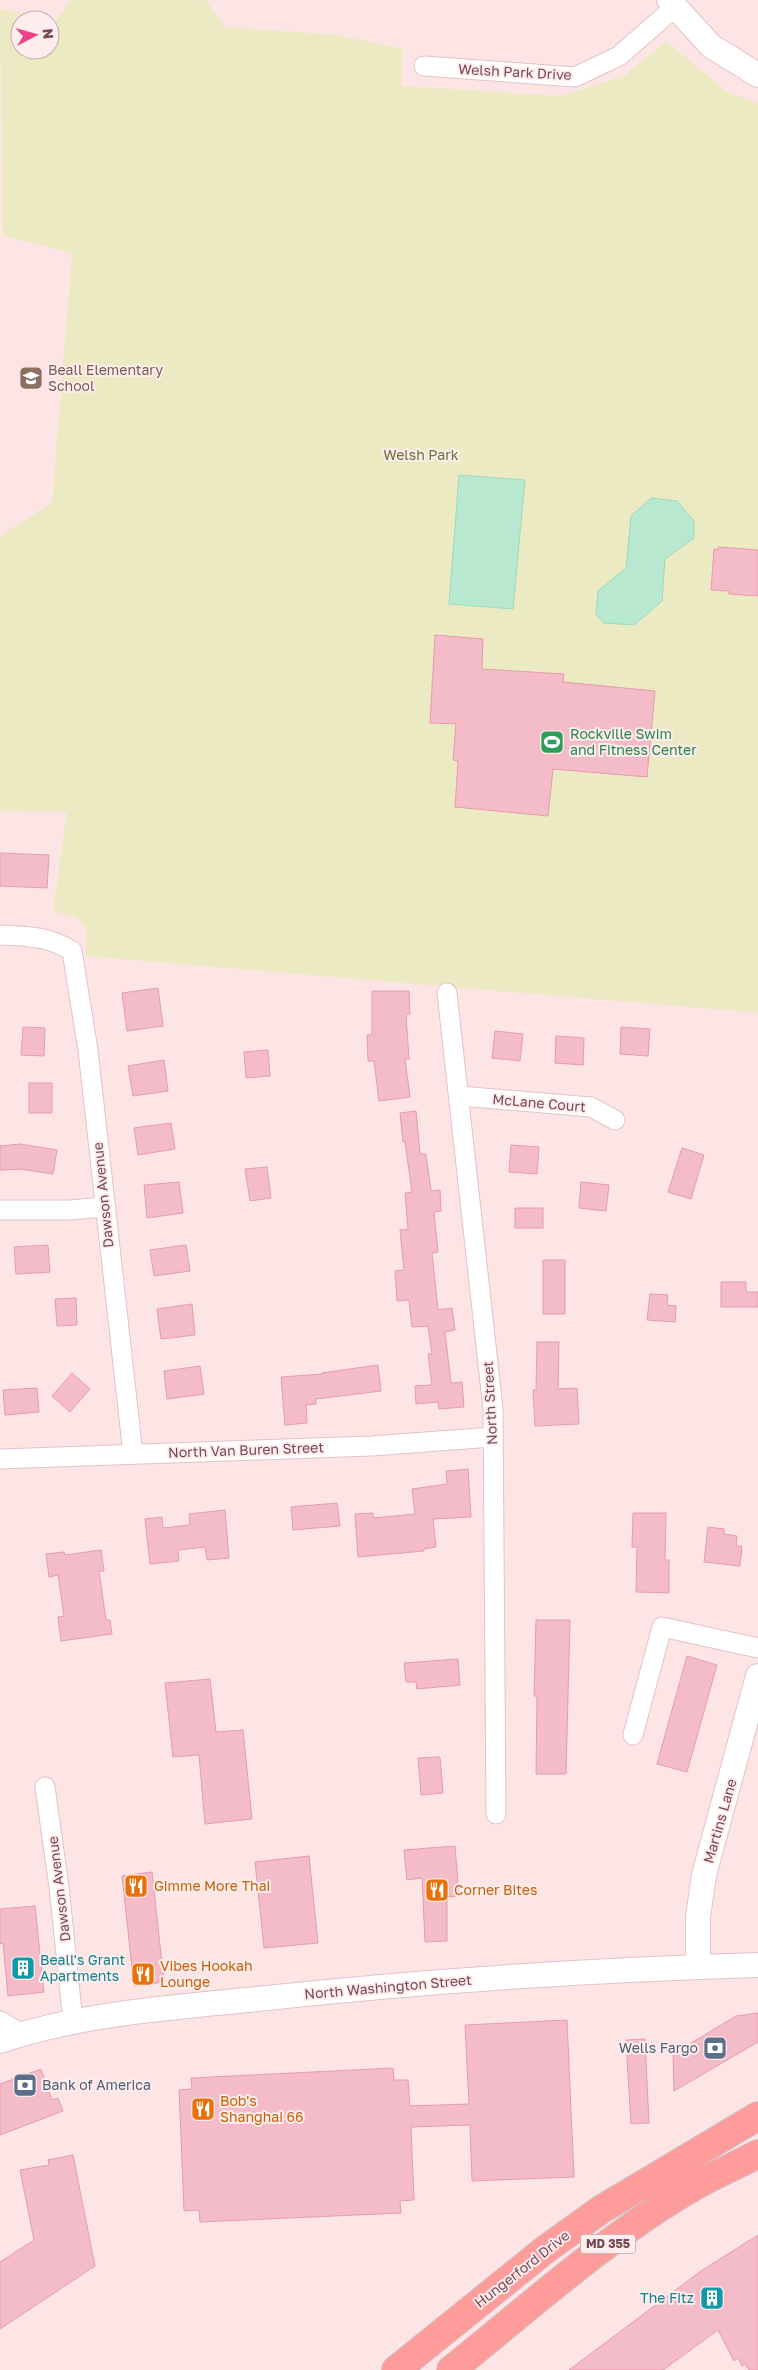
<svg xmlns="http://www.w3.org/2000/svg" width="758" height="2370" font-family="'Golos Text',sans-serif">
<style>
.green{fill:#ebeac2;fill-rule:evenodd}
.water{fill:#b8e8d0;stroke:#9edabd}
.building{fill:#f4bbc8;stroke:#e79bae}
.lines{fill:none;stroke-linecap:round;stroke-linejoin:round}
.minor-casing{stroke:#e4c2c7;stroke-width:21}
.tertiary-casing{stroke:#e4c2c7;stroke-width:26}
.primary-casing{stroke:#d3c5c9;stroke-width:30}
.minor{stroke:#fff;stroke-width:19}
.tertiary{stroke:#fff;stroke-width:24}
.primary{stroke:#fe9b9b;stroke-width:28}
.labels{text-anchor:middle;stroke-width:4;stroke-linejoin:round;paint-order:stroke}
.shield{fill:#ffecec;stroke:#a07a82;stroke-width:1}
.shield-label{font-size:12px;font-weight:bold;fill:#774955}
.street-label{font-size:14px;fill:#774955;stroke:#ffecec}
.education-label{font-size:14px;fill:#785e54;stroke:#ffecec;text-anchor:start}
.park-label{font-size:14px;fill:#6d713b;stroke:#ffecec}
.leisure-label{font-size:14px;fill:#27864d;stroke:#ffecec;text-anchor:start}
.food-label{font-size:14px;fill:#c56008;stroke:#ffecec;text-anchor:start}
.culture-label{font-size:14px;fill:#0d838f;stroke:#ffecec;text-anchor:start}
.service-label{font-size:14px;fill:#4e5e75;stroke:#ffecec;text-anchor:end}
</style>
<rect width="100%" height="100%" fill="#fde5e5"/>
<!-- green -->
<path class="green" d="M70 0H206L224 27 337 35 403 49 401 86 560 96 624 76 666 41 726 91 758 104V1013L86 956V928L77 918 53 911 67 812 0 811V536L52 503 72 253 3 236 0 9 57 21ZM20 20H50V50H20Z"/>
<!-- water -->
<path class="water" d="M459 475 525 480 513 609 449 604Z
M651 498 677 501 694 521V538L665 559 662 601 634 625 604 623 596 615 598 591 626 568 631 516Z"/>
<!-- building -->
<path class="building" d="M718 547 758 550V596L729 594V591L711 590 714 549 718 550Z
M435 635 483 639 482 669 564 674 563 682 655 691 647 777 553 769 548 816 455 807 458 761 453 760 456 724 430 723Z
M0 853 49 855 47 888 0 886Z
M158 988 163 1026 127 1031 122 993Z
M372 991H409L410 1014H406L409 1059H405L410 1097 379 1101 374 1061H368L367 1035H372Z
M23 1027 45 1028 44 1056 21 1055Z
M621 1027 650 1029 648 1056 620 1054Z
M495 1031 523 1034 520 1061 492 1058Z
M556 1036 584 1038 583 1065 555 1063Z
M268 1050 270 1076 246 1078 244 1052Z
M164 1060 168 1091 133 1096 128 1066Z
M29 1083H52V1113H29Z
M416 1111 420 1154H426L431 1191 440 1190 441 1211 434 1212 438 1252 432 1253 438 1310 452 1308 455 1330 445 1332 451 1383 462 1382 464 1407 439 1409 438 1402 416 1404 415 1386 432 1385 428 1354H432L428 1326 412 1327 409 1300 397 1301 395 1271 404 1270 400 1230 408 1229 405 1193 412 1192 405 1142H403L400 1113Z
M171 1123 175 1149 138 1155 134 1128Z
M20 1144 57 1150 53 1174 20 1169 0 1170V1146Z
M511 1145 539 1147 537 1174 509 1172Z
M682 1148 704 1155 691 1199 668 1192Z
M267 1167 271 1198 250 1201 245 1169Z
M179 1182 183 1213 147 1218 144 1185Z
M581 1182 609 1185 606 1211 579 1208Z
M515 1208H543V1228H515Z
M48 1245 50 1272 16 1274 14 1247Z
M186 1245 190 1271 154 1276 150 1250Z
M543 1260H565V1314H543Z
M721 1282H746V1292H758V1307H721Z
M650 1294 668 1295 667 1305 676 1306 675 1322 647 1320Z
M76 1298 77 1325 57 1326 55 1299Z
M192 1304 195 1335 161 1339 157 1309Z
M537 1342H559L558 1389 577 1388 579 1424 535 1426 533 1390H536Z
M378 1365 381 1391 316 1399V1404L306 1405 307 1423 285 1425 281 1377 322 1374V1373Z
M200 1366 204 1394 167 1399 164 1371Z
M72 1373 90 1389 70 1412 52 1396Z
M37 1388 39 1412 5 1415 3 1390Z
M468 1469 471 1517 433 1519 436 1547 424 1549V1551L358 1557 355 1514 373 1513V1518L415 1514 412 1489 447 1484 446 1471Z
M337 1503 340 1526 293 1530 291 1507Z
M225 1510 229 1558 207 1560 205 1547 178 1550 179 1561 150 1564 145 1519 162 1517 163 1528 190 1525 189 1514Z
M633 1513H666L665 1560H669V1593L636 1592 637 1547H632Z
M708 1527 724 1529V1534L737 1536 736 1546H742L740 1566 704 1562Z
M101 1550 104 1571H99L106 1620H110L112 1634 61 1641 58 1617 64 1616 58 1575 49 1577 46 1554 64 1552 65 1555Z
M536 1620H570L566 1774H536L537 1696H534Z
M687 1656 717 1665 687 1772 657 1764Z
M458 1659 460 1685 417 1689 416 1682H406L404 1663Z
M210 1679 216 1732 243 1730 252 1819 205 1824 199 1755 173 1757 165 1683Z
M440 1757 443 1793 421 1795 418 1758Z
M455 1846 459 1896 447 1897V1941L425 1942 422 1878 407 1880 404 1850Z
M309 1856 318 1943 264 1948 255 1862Z
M152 1872 164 1982 134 1986 122 1876Z
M35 1906 44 1992 8 1996 3 1943 0 1944V1909Z
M758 2013V2042L674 2091 673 2054 736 2016Z
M567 2020 574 2177 472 2181 470 2125 411 2127 414 2200 400 2201 401 2213 200 2222 199 2210 184 2211 179 2090 192 2089 191 2078 393 2068 394 2080H408L410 2106 469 2104 465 2025Z
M645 2039 649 2123 631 2124 626 2040Z
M41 2069 52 2100 58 2098 63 2111 0 2135V2084Z
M73 2155 95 2266 0 2329V2262L34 2240 20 2170 49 2165 48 2160Z
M758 2235V2370H749L745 2364 742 2366 738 2358 734 2361 718 2330 663 2370H569L701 2271Z"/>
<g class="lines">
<!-- minor casing -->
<g class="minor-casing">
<path id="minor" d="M424 66 575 77 619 56 674 8
M0 935C26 936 49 936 72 951L88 1050 133 1454
M447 993 493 1409 496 1814
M460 1096 591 1107 615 1120
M0 1210H70L104 1207
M0 1459 372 1446 492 1437
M633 1735 662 1627 758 1648
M45 1787 59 1887 73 2021
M0 2021 22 2034"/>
</g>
<!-- tertiary casing -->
<g class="tertiary-casing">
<path id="tertiary" d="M669 0 711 46 758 75
M698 1967V1917L704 1875 758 1676
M0 2041C83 2013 170 2008 257 1999 423 1981 590 1970 758 1965"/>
</g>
<!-- primary casing -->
<g class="primary-casing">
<path id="primary" d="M396 2370 546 2249 602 2209 758 2116
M451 2370C530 2307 605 2238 693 2187 714 2175 737 2165 758 2154"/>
</g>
<!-- minor -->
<use href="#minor" class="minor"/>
<!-- tertiary -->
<use href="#tertiary" class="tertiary"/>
<!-- primary -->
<use href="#primary" class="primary"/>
</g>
<!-- icons -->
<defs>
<g id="school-square" transform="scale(1.25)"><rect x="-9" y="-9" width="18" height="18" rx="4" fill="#8d6e63" stroke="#ffecec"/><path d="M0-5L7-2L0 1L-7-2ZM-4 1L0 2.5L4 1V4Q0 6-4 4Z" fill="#fff"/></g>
<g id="stadium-square" transform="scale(1.25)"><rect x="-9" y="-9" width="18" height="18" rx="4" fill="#2e9e5b" stroke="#ffecec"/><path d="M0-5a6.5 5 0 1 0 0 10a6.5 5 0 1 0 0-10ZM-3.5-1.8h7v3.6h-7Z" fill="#fff"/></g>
<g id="restaurant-square" transform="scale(1.25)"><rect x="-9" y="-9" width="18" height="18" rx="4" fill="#e8710a" stroke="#ffecec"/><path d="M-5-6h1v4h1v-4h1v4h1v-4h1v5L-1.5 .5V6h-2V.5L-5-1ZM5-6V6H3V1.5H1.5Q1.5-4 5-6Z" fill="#fff"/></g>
<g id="building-square" transform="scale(1.25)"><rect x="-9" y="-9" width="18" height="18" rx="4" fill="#0f9aa8" stroke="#ffecec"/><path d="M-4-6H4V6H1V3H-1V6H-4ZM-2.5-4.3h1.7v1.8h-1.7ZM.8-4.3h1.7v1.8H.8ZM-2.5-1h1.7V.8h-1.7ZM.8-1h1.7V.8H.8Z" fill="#fff"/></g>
<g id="bank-square" transform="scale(1.25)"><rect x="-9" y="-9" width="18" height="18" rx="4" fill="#5c6f8a" stroke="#ffecec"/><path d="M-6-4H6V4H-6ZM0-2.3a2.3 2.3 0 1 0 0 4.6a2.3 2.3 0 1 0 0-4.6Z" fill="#fff"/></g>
</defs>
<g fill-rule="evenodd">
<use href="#school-square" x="31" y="378"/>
<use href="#stadium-square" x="552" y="742"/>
<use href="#restaurant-square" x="136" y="1886"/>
<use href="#restaurant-square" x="437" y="1890"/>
<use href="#building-square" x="23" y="1968"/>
<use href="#restaurant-square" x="143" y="1974"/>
<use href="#bank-square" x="715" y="2048"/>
<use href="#bank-square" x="25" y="2085"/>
<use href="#restaurant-square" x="203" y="2109"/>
<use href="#building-square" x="712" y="2298"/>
</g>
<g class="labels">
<!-- shield labels -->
<rect class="shield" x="580.5" y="2234.5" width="55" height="19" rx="4"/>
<g class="shield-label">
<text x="608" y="2248">MD 355</text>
</g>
<!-- street labels -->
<g class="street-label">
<text transform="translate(515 72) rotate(3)" y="5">Welsh Park Drive</text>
<text transform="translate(539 1103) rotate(5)" y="5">McLane Court</text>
<text transform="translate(103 1195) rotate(-96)" y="5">Dawson Avenue</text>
<text transform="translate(490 1403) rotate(-93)" y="5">North Street</text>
<text transform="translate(246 1450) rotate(-2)" y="5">North Van Buren Street</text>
<text transform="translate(720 1821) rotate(-74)" y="5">Martins Lane</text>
<text transform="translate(59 1889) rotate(-97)" y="5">Dawson Avenue</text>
<text transform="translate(388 1987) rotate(-5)" y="5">North Washington Street</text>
<text transform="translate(522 2269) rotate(-38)" y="5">Hungerford Drive</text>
</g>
<!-- education labels -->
<g class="education-label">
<text x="48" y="375">Beall Elementary<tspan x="48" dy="16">School</tspan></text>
</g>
<!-- park labels -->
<g class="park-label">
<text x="421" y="460">Welsh Park</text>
</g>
<!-- leisure labels -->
<g class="leisure-label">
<text x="570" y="739">Rockville Swim<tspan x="570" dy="16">and Fitness Center</tspan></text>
</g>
<!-- food labels -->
<g class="food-label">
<text x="154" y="1891">Gimme More Thai</text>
<text x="454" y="1895">Corner Bites</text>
<text x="160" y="1971">Vibes Hookah<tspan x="160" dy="16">Lounge</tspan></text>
<text x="220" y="2106">Bob's<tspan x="220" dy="16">Shanghai 66</tspan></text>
</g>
<!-- culture labels -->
<g class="culture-label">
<text x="40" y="1965">Beall's Grant<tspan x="40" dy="16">Apartments</tspan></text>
<text x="694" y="2303" text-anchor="end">The Fitz</text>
</g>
<!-- service labels -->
<g class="service-label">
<text x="698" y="2053">Wells Fargo</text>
<text x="42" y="2090" text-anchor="start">Bank of America</text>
</g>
</g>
<!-- north arrow -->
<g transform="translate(35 35) rotate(84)"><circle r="24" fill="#ffecec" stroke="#c9abb0"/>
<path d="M0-4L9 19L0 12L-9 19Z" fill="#ec4589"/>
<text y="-8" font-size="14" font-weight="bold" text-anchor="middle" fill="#774955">N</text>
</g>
</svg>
